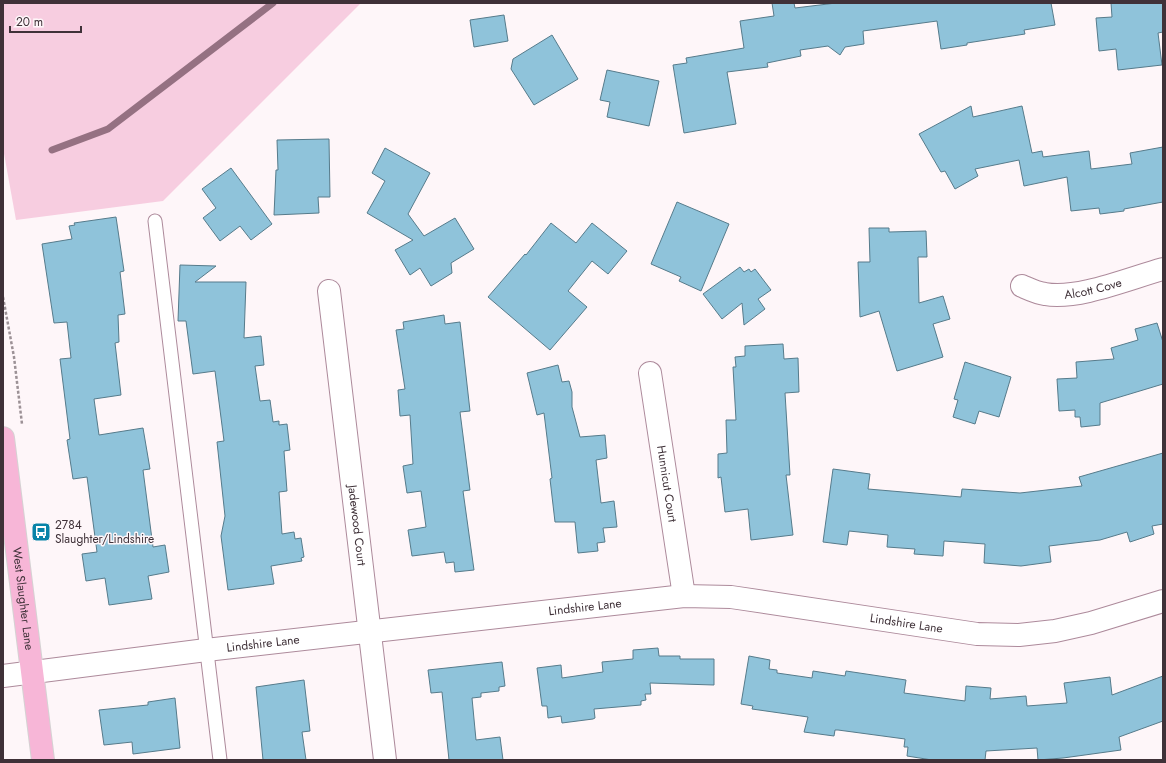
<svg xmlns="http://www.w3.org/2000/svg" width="1166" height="763" font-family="Jost,sans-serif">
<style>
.green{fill:#f7cde0}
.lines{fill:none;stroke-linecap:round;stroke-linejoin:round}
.stream{stroke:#957182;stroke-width:7}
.building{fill:#8fc3da;stroke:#567b8b}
.lane-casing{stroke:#ad8a9b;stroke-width:15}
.street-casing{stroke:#ad8a9b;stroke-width:24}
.primary-casing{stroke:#d5d2d3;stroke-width:24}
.path{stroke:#9c9196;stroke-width:2.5;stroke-dasharray:3 2;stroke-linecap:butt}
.lane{stroke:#fff;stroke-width:13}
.street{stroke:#fff;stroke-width:22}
.primary{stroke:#f7b6d7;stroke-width:22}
.labels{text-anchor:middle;stroke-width:3;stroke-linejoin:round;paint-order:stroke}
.street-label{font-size:12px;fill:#3f3138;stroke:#fef6f9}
.poi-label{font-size:12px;fill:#3f3138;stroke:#fef6f9;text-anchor:start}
</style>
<rect width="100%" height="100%" fill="#fef6f9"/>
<!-- green -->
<path class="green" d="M3 3H361L163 201 16 220 3 148Z"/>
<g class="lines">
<!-- stream -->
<path class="stream" d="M52 150 108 129 273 3"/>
</g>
<!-- building -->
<path class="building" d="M772 3H794L795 8 836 3H1051L1055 25 1024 30 1025 34 967 43V45L941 49 937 21 863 31 864 44 845 47 840 55 828 46 800 50 801 56 767 63 768 67 727 72 736 124 684 133 673 65 687 63 686 58 744 48 740 21 774 16Z
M1111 3H1163V32L1158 33 1162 65 1118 70 1116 49 1099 51 1096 18 1112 17Z
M504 15 508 41 474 47 470 20Z
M552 35 578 79 534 105 511 69 513 59Z
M607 70 659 81 649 126 607 117 610 102 600 100Z
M971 106 973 117 1022 106 1032 153 1042 151 1043 157 1089 151 1091 169 1132 164 1130 153 1163 147V202L1124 209V211L1100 214 1099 208 1071 211 1067 177 1024 186 1019 160 975 169 978 176 955 189 945 171 941 172 919 134Z
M329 139 330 197H318L319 213 274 215 276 170H278L277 140Z
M385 148 430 173 408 214 424 236 455 218 474 249 451 263 452 273 431 286 420 268 410 275 395 250 413 240 367 213 385 181 372 173Z
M231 168 272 224 251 240 240 226 220 241 203 218 216 208 202 189Z
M677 202 729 224 701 291 679 281 681 277 651 264Z
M116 217 124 271 120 272 125 314 118 315 119 342 115 343 121 395 94 399 99 435 143 428 150 469 143 470 153 547 165 545 169 572 148 576 152 599 109 605 105 578 86 581 82 554 97 552 87 477 73 479 67 440 70 439 60 359 71 358 67 322 54 323 42 244 72 239 69 226 75 225 74 223Z
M551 223 576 243 592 223 627 251 608 274 592 261 568 291 587 307 550 350 488 297 525 254 526 255Z
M869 228H889V232L926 231 927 257H918L919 303 943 296 950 319 933 324 943 357 897 371 879 311 860 317 858 262H870Z
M180 265 216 266 195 282H246L244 338 261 336 264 365 255 366 260 401 270 400 273 422 279 421V425L287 424 290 450 284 451 287 491 279 492 282 534 294 532 295 539 301 538 304 557 301 558 302 561 271 566 274 584 228 590 221 536 225 516 217 442 224 441 215 371 193 374 186 321H178Z
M740 267 744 272 749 269 751 272 755 269 771 290 758 299 765 309 744 325 742 303 722 319 703 294Z
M444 315 445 324 460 322 470 411 460 412 470 490 463 491 474 570 455 572 454 562 446 563 444 552 412 556 408 530 426 527 421 491 407 493 403 466 413 464 410 415 400 416 398 390 405 389 396 330 404 329 403 322Z
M1157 323 1163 342V384L1100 403V425L1081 427 1080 417H1075V410L1059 411 1057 379 1077 378 1076 362 1114 359 1111 348 1138 340 1135 329Z
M783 344 784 359 798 358 799 392 785 393 790 475H786L793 535 751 540 748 509 725 512 721 477 718 478V454L727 453 726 420H736L733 367H736L735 357 745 356V346Z
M965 362 1011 377 999 417 979 411 975 424 953 417 958 400 954 399Z
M558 365 562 382 569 381 572 392V407L580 437 605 435 607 458 596 460 601 503 614 501 617 527 603 528 605 542 597 543 598 551 578 553 575 522H555L550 479 552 478 544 413 537 415 527 373Z
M1163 453V524L1152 526 1154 534 1130 542 1127 532 1100 540 1049 546 1051 562 1021 566 984 563 985 544 944 541 943 556 914 554 915 549 887 547 888 535 849 531 847 545 823 542 833 469 870 474 868 489 961 497 962 489 1020 493 1082 486 1079 477Z
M658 648 659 656H680V659H714V685L650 683 651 694H645L646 700 641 701V705L594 709 595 718 593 719 562 723 561 716 548 718 547 706H542L537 668 561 665 562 678 603 672 602 662 633 659V650Z
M749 656 770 660 769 669 777 670V673L812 678 813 671 845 676 846 671 906 680 904 693 965 701 966 686 991 688 990 699 1026 696 1027 706 1067 703 1064 683 1110 677 1112 695 1163 676V721L1119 737 1121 750 1063 758 1038 760 1037 748 986 751 985 760H932L907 756 908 747H904L905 739 838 730H835L834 736 804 732 808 717 752 709 753 706 741 704Z
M502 662 505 686 499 687V691L481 693V697L472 698 476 740 500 737 503 760H449L442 692 431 693 428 670Z
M304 680 310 731 302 732 306 760H263L256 687Z
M175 698 180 748 133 754 132 742 104 745 99 710 148 705V702Z"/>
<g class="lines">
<!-- lane casing -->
<g class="lane-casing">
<path id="lane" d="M155 221 220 760"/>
</g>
<!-- street casing -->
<g class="street-casing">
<g id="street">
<path id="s1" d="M1022 286C1029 289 1037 293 1045 294 1078 300 1130 278 1163 269"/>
<path id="s2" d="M329 291 385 760"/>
<path id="s3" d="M650 373 684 596"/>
<path id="s4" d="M3 676 206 650 684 596 731 597 977 634 1019 635 1055 631 1091 623 1163 601"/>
</g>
</g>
<!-- primary casing -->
<g class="primary-casing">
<g id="primary">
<path id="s5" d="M3 438 43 760"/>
</g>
</g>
<!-- path -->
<path class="path" d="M3 297 14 357 22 424"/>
<!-- lane -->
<use href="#lane" class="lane"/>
<!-- street -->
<use href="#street" class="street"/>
<!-- primary -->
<use href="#primary" class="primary"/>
</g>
<!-- icons -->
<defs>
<g id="bus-square" transform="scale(1)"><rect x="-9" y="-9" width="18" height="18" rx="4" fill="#0883a8" stroke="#fef6f9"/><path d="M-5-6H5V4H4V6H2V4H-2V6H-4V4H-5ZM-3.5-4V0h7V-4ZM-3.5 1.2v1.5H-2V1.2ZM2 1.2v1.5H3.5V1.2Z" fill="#fff"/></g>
</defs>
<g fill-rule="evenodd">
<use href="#bus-square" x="41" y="532"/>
</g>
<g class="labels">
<!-- street labels -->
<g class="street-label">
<text dy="4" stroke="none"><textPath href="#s1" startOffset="73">Alcott Cove</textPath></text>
<text dy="4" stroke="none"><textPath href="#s3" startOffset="112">Hunnicut Court</textPath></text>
<text dy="4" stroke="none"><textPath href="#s2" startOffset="236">Jadewood Court</textPath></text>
<text dy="4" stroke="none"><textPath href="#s5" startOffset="162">West Slaughter Lane</textPath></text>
<text dy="4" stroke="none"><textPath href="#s4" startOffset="586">Lindshire Lane</textPath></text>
<text dy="4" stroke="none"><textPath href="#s4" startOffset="910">Lindshire Lane</textPath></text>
<text dy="4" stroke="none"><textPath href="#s4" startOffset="262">Lindshire Lane</textPath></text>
</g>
<!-- poi labels -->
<g class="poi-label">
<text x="55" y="529">2784<tspan x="55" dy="14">Slaughter/Lindshire</tspan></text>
</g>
</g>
<!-- border -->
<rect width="1166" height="763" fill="none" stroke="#3f3138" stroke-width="8"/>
<!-- scale -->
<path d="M10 26v6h71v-6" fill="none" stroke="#3f3138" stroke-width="2"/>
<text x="16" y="26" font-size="12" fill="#3f3138" stroke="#fef6f9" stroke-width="3" paint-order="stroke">20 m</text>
</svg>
